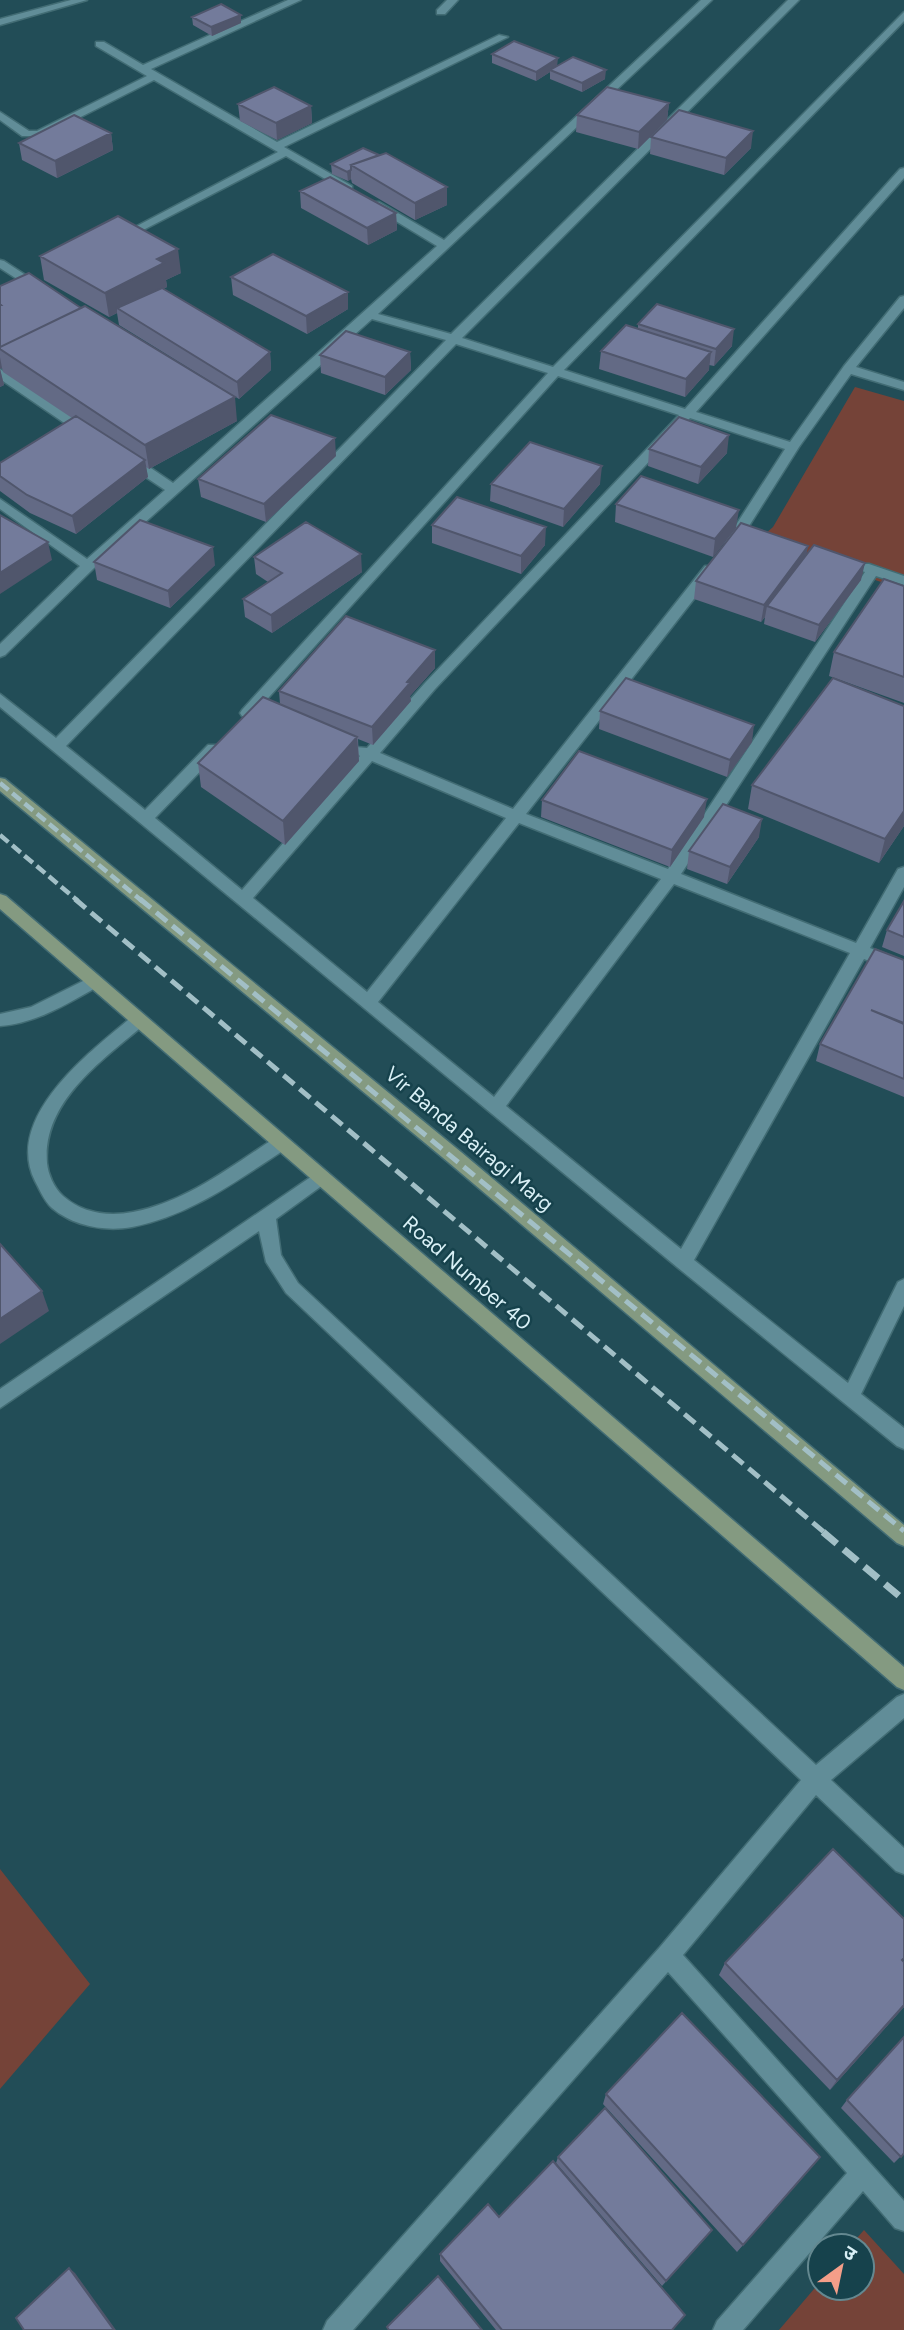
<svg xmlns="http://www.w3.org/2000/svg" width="904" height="2330" font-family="Figtree,'Noto Sans Devanagari',sans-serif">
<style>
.green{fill:#754338}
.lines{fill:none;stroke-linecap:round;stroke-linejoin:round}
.service-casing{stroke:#426c74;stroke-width:3}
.minor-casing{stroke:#426c74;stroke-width:3}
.secondary-casing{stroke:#426c74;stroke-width:3}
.service{fill:#618d98;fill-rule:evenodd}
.minor{fill:#618d98;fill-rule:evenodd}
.secondary{fill:#849a81;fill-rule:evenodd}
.rail-far2{stroke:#a2bfc6;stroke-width:4.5;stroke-dasharray:11 5;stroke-linecap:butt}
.rail-far1{stroke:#a2bfc6;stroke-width:5;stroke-dasharray:14 7;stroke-linecap:butt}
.rail{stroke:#a2bfc6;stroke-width:7;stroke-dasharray:18 9;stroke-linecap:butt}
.wall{fill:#636a85}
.shaded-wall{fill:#50566c}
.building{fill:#737b9b;stroke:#50566c;stroke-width:2}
.labels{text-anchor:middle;stroke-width:5;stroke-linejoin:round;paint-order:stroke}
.street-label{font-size:21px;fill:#d9f0f6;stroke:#16424c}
</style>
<rect width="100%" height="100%" fill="#224d57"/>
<!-- green -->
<path class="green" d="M855 387 904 401V590L809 557 764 535 773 527Z
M0 1869 90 1984 0 2089Z
M864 2230 904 2274V2330H779L820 2282V2288H862V2246H850Z"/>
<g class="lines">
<!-- service casing -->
<g class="service-casing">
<path id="service" d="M139 1014 147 1020 145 1024C103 1060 42 1101 47 1163 48 1174 54 1188 63 1196 82 1213 108 1217 133 1212 186 1202 230 1167 275 1138H287L290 1143 287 1148C238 1180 190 1216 132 1227 105 1232 73 1226 52 1208 44 1201 40 1190 35 1181 3 1117 91 1051 133 1016Z"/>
</g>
<!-- minor casing -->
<g class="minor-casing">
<path id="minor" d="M71 0H87L0 25V19Z
M288 0H301L151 69 277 142 499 35 508 37 284 147 352 186V190H344L286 156 120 242 116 241V237L278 152 154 80 43 136H22L0 120V112L29 131H37L147 76 96 46V42H104L143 65Z
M447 0H458L445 14H437V10Z
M701 0H712L378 314 451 334 788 0H799L462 338 553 367 904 12V21L564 370 685 409 900 169 904 168V178L696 412 790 442 844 366 900 297 904 296V308L856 367 904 382V390L851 374 799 447 737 545 732 546 725 542 785 449 690 418 435 689 380 753 513 809 705 566H715V572L526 814 668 869 865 572 859 570V564H869L904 576V585L876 576 681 874 856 943 898 869 904 867V887L870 948 904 961V974L864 959 694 1260 848 1383 898 1282 904 1279V1306L861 1394 904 1428V1449L897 1446 677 1267 0 707V694L56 738 446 340 372 319 93 569 5 655 0 657V644L80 566 0 509V499L87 559 165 490 123 462V456H133L173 483 437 246 371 206V202H379L444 240ZM456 344 548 373 242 710 240 713 242 716H252L558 376 679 415 425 683 367 748 356 747 354 751 360 756 242 890 155 818 218 753 220 749 218 745H208L145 810 66 746ZM372 761 506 818 367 992 253 898ZM519 823 661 879 494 1097 378 1002ZM674 884 850 953 681 1249 506 1106Z
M0 260 4 261 47 289 37 292 0 268Z
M0 369 92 429V435H82L0 379Z
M95 975 103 981 101 985C68 1003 38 1023 0 1026V1014L31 1007Z
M321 1170 327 1172 330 1177 327 1182 276 1219 281 1255 298 1283 816 1765 897 1697 904 1694V1718L831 1780 904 1848V1874L896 1871 816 1795 683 1955 904 2201V2231L895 2228 863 2191 743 2330H713L717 2321 847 2173 668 1972 353 2330H323L327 2321 660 1947 801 1780 286 1293 266 1262 259 1231 0 1408V1389Z"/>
</g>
<!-- secondary casing -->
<g class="secondary-casing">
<path id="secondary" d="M0 778 5 779 461 1152 904 1525V1546L897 1543 448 1162 0 791Z
M0 894 6 896 904 1667V1690L897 1687 0 909Z"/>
</g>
<!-- service -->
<use href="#service" class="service"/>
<!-- minor -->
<use href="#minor" class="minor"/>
<!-- secondary -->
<use href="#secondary" class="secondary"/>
<!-- rail-far2 -->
<path class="rail-far2" d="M0 783 142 901
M0 835 78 901"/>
<!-- rail-far1 -->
<path class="rail-far1" d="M75 899 825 1533
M140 899 904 1531"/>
<!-- rail -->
<path class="rail" d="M823 1532 904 1600"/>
</g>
<!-- wall -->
<path class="wall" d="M241 15V23L212 36 193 25 192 17Z
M492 54 557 66 605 79 582 92 550 79V72L536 81 492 63Z
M669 103 667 120 638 149 576 132 577 115Z
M238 104 311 106 312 123 277 140 240 121Z
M111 133 113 150 57 178 22 160 19 143Z
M651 137 751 148 724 175 650 154Z
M363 148 447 187V205L415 220 352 183 351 179 348 181 332 174 331 164Z
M300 191 396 213 397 230 368 245 301 208Z
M40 256 181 273 166 280 167 287 163 289 270 352 271 370 239 399 119 325 117 313 109 317 44 280Z
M231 277 348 292V309L307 334 233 295Z
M0 286 237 421 149 469 146 467 148 477 76 534 30 513 0 491V463L72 418 3 372 2 368 0 369 4 385 0 387Z
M638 324 732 346 714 366 709 365V370L685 397 599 369 601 351 638 329Z
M410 352 411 370 385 395 321 373 320 355Z
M649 449 727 453 698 484 648 466Z
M336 456 266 522 201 497 198 479Z
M491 484H600L563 527 490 501Z
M616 504 736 528 713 557 615 522Z
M432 525 545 545 521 574 432 543Z
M806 555 861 580 815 642 764 624 765 617 761 622 694 599 696 581Z
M254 557 362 572 272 633 245 617 243 599 268 582 256 574Z
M94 562 215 565 170 608 97 580Z
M904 586V703L829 676 834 652Z
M435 668 410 696 411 701 373 745 358 739 359 761 285 845 201 787 198 763 280 704 279 691Z
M600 711 752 742 727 777 599 729Z
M752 785 904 826 879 863 748 809Z
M542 800 704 817 670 867 541 817Z
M759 837 727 884 687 869 689 851Z
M904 901V956L882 947 887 930Z
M904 960V1097L816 1061 820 1044Z
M903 1961 904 2007 830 2090 719 1975 725 1963Z
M606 2094 820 2157 737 2252 603 2104Z
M847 2100 904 2153 894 2163 841 2108Z
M558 2157 708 2235 662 2286 556 2163Z
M440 2254 672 2330H496L440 2261Z"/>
<!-- shaded-wall -->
<path class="shaded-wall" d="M241 15V23L212 36 211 27Z
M558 58 557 67 550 70V72L536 81V72Z
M606 70 605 79 582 92V83Z
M669 103 667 120 638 149 639 132Z
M311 106 312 123 277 140 276 123Z
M753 131 751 148 724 175 726 158Z
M111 133 113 150 57 178 55 161Z
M351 170V179L348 181 347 172Z
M447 187V205L415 220V203Z
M396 213 397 230 368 245 367 228Z
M178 249 181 273 166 280 167 287 121 311 117 308V313L109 317 105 293 157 259Z
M348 292V309L307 334 306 316Z
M734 329 732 346 714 366 716 349Z
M270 352 271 370 239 399 237 382Z
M410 352 411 370 385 395V377Z
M711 352 709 370 685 397 686 379Z
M0 357 2 368 0 369 4 385 0 387Z
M235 397 237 421 149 469 145 445Z
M729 435 727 453 698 484 701 467Z
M335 438 336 456 266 522 264 504Z
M145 460 148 477 76 534 72 516Z
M602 466 600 484 563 527 564 509Z
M739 510 736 528 713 557 715 539Z
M546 527 545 545 521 574V556Z
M48 542 52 560 0 594V573Z
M808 546 805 564 767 606 765 617 761 622 764 605Z
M213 547 215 565 170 608 168 591Z
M361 554 362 572 272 633 271 615Z
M865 563 861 580 815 642 819 625Z
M435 650V668L410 696 411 701 373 745 372 727 407 682Z
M754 725 752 742 727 777 730 760Z
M357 737 359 761 285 845 283 821Z
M707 799 704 817 670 867 672 850Z
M904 811V826L879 863 885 839Z
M762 819 759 837 727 884 730 867Z
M42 1291 49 1311 0 1344V1319Z
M904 2005V2007L830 2090 837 2080Z
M69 2268 75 2273 116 2330H114Z"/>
<!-- building -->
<path class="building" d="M221 4 241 15 211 27 192 17Z
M514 41 558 58 536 72 492 54Z
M573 57 606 70 582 83 550 70Z
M274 87 311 106 276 123 238 104Z
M607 87 669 103 639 132 577 115Z
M679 110 753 131 726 158 651 137Z
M74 115 111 133 55 161 19 143Z
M363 148 379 155 351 165V170L347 172 331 164Z
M386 153 447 187 415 203 351 165Z
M330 177 396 213 367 228 300 191Z
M118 216 178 249 157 259 164 263 105 293 40 256Z
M273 254 348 292 306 316 231 277Z
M29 273 81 308 0 347V305H1L0 304V286Z
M162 288 270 352 237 382 117 308Z
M657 304 734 329 716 349 638 324Z
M85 306 235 397 145 445 0 349V347Z
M626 325 711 352 686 379 601 351Z
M346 331 410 352 385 377 320 355Z
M271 415 335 438 264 504 198 479Z
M76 416 145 460 72 516 27 495 0 476V463Z
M679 417 729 435 701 467 649 449Z
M530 442 602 466 564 509 491 484Z
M641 476 739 510 715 539 616 504Z
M457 497 546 527 521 556 432 525Z
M0 515 48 542 0 573Z
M140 520 213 547 168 591 94 562Z
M306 522 361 554 271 615 243 599 282 573 254 557Z
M741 523 808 546 764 605 696 581Z
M814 545 865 563 819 625 767 606Z
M884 579 904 586V677L834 652Z
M346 616 435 650 407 682 410 683 372 727 279 691Z
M626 678 754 725 730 760 600 711Z
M833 678 904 706V811L885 839 752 785Z
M263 697 357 737 283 821 198 763Z
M579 751 707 799 672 850 542 800Z
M723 804 762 819 730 867 689 851Z
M904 901V937L887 930Z
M875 949 904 960V1023L871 1010 904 1024V1079L820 1044Z
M0 1244 42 1291 0 1319Z
M833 1849 904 1919V1958L902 1960 904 1962V2005L837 2080 725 1963Z
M682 2013 820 2157 743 2245 606 2094Z
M904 2037V2153L901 2157 847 2100Z
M605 2108 712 2230 666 2281 558 2157Z
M553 2161 685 2315 672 2330H502L440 2254 488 2204 499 2217Z
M69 2268 114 2330H24L16 2318Z
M438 2276 482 2330H389L387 2327Z"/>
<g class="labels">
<!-- street labels -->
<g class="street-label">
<text transform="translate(469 1139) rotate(40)" y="7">Vir Banda Bairagi Marg</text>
<text transform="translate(467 1273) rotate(41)" y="7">Road Number 40</text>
</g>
</g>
<!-- north arrow -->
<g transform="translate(841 2267) rotate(33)"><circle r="33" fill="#16424c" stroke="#648890" stroke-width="2"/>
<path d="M0-5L12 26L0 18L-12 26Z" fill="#f49e89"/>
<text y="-10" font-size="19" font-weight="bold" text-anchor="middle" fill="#d9f0f6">उ</text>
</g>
</svg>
